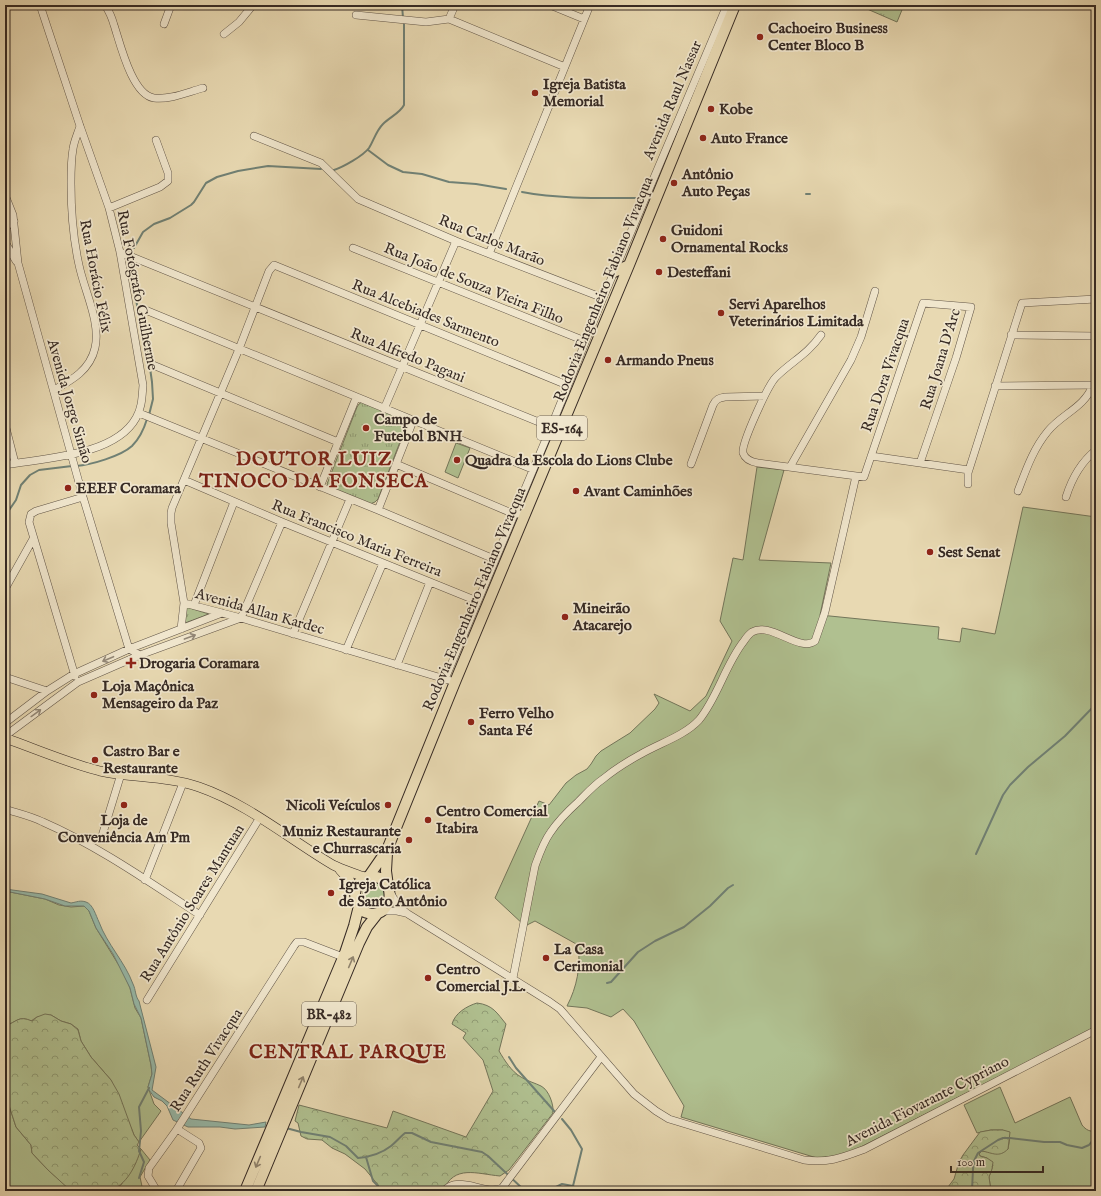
<svg xmlns="http://www.w3.org/2000/svg" width="1101" height="1196" font-family="'IM FELL English',serif">
<style>
.grass{fill:#b0c090;stroke:#73755a}
.forest{fill:url(#forest-crowns);stroke:#73755a}
.park{fill:url(#park-tufts);stroke:#73755a}
.water{fill:#97baaa;stroke:#708074}
.lines{fill:none;stroke-linecap:round;stroke-linejoin:round}
.stream{stroke:#708074;stroke-width:2}
.minor-casing{stroke:#625648;stroke-width:8}
.major-casing{stroke:#362a24;stroke-width:10}
.highway-casing{stroke:#362a24;stroke-width:12}
.minor{stroke:#f0e6cd;stroke-width:7}
.major{stroke:#e8d9b2;stroke-width:9}
.highway{stroke:#e8d9b2;stroke-width:10}
.oneway{stroke:#938878}
.oneway2{stroke:#8f826b}
.poi-dot{fill:#8f2418;stroke:#f0e6cd;stroke-width:1.5}
.labels{text-anchor:middle;stroke-width:3.5;stroke-linejoin:round;paint-order:stroke}
.shield{fill:#f0e6cd;stroke:#6e6257;stroke-width:1}
.shield-label{font-size:14px;font-weight:bold;fill:#362a24}
.poi-label{font-size:15px;font-weight:bold;fill:#362a24;stroke:#f0e6cd;text-anchor:start}
.street-label{font-size:15px;fill:#362a24;stroke:#f0e6cd}
.district-label{font-size:19px;font-weight:bold;letter-spacing:1px;fill:#7a1f14;stroke:#f0e6cd}
</style>
<defs>
<pattern id="forest-crowns" width="20" height="18" patternUnits="userSpaceOnUse"><rect width="20" height="18" fill="#b0c090"/><path d="M2 6a3 3 0 1 1 6 0M12 15a3 3 0 1 1 6 0" fill="none" stroke="#909c75"/></pattern>
<pattern id="park-tufts" width="24" height="20" patternUnits="userSpaceOnUse"><rect width="24" height="20" fill="#b0c090"/><path d="M3 7l-1-3M5 7V3M7 7l1-3M15 17l-1-3M17 17v-4M19 17l1-3" fill="none" stroke="#909c75"/></pattern>
</defs>
<rect width="100%" height="100%" fill="#e8d9b2"/>
<filter id="stains"><feTurbulence type="fractalNoise" baseFrequency=".005" numOctaves="4"/><feColorMatrix values="0 0 0 0 .2 0 0 0 0 .09 0 0 0 0 .02 0 0 0 .5 -.17"/></filter>
<radialGradient id="worn" r=".72"><stop offset=".6" stop-color="#630" stop-opacity="0"/><stop offset="1" stop-color="#630" stop-opacity=".3"/></radialGradient>
<!-- grass -->
<path class="grass" d="M456 443 470 448 458 478 445 472Z
M757 467 784 470 759 560 831 563 820 615 939 627 938 639 960 642 962 628 995 634 1023 507 1096 517V1027L845 1155 817 1158 681 1117 684 1106 634 1021 623 1009 611 1017 587 1008 567 1006C577 987 581 966 578 945L535 921 525 926 495 898 539 801 549 805 566 783 576 775 587 769 591 764 596 756 601 751 630 733 655 709 659 703 654 694 690 711 706 696 732 641 720 621 733 558 743 560Z
M375 882C381 884 387 890 385 898 385 900 382 904 380 907 367 911 363 904 363 892L366 885Z
M5 891 45 899 59 905 71 907 84 906 89 911 96 928 123 972 130 988 135 1008 141 1018 151 1065 152 1074 148 1087 149 1090 154 1104 161 1111 139 1142 134 1135 111 1080 91 1057 81 1041 78 1029 71 1024 61 1021 51 1015 37 1017 31 1021C19 1015 17 1022 5 1026Z
M1000 1087 1015 1123 1070 1097 1082 1125C1086 1130 1090 1132 1096 1131V1191H991L989 1177 993 1165 987 1158 980 1156 979 1154 982 1151 990 1152 1008 1149 1010 1137 1003 1130H991L977 1133 964 1105Z
M5 1093 16 1127 31 1145 32 1153 48 1170 72 1191H5Z
M141 1149 150 1160 140 1177 143 1191H108L121 1185 135 1164Z"/>
<!-- forest -->
<path class="forest" d="M477 1003C493 1005 497 1013 506 1024L499 1051C505 1061 511 1071 521 1077 527 1081 535 1083 541 1086 549 1090 554 1105 553 1113L509 1170 500 1176C477 1174 454 1164 443 1191H383L365 1169 345 1154 332 1148 322 1140 307 1139 301 1136 298 1123 295 1121 299 1105 387 1128 393 1111 466 1137 493 1091 483 1060 463 1038 466 1033 452 1024C455 1013 467 1006 477 1003Z
M45 1014 51 1015 61 1021 71 1024 78 1030 81 1041 91 1057 111 1080 119 1094 134 1135 139 1142 137 1145 141 1149C136 1165 127 1186 108 1191 103 1192 95 1191 90 1191 84 1191 77 1191 71 1191L48 1170 32 1153 31 1145 16 1127 5 1093V1026C17 1022 18 1015 32 1021L37 1017Z
M991 1130H1003L1010 1132 1008 1149C999 1158 993 1153 982 1151L979 1154 980 1156 987 1158 993 1162 992 1169 989 1177 991 1191H945L954 1179 959 1162 963 1155 980 1132Z"/>
<!-- park -->
<path class="park" d="M858 5H904L897 22Z
M362 402 408 421 378 499 375 502 370 504 330 488 327 484 357 407 359 404Z
M186 607 209 614 185 623Z"/>
<!-- water -->
<path class="water" d="M5 889 42 894 71 903C77 902 80 900 86 902 93 904 96 916 99 922 107 944 125 962 133 984 136 990 135 996 139 1001L156 1067 152 1090 191 1119 249 1125 266 1122 265 1127 235 1129 220 1127H188L173 1120 167 1106 162 1101 154 1097 149 1090 148 1087 152 1074 151 1065 141 1018 134 1004 130 988 113 954 96 928 89 911 84 906H65L45 899 5 891Z"/>
<g class="lines">
<!-- stream -->
<path class="stream" d="M402 5 403 18
M368 150 388 165 403 172 422 174 449 182 476 184 506 189
M334 170C343 167 363 156 369 148 374 140 376 131 383 124 390 117 400 113 404 105V22
M522 192C560 199 599 198 637 198
M806 194H810
M134 248 143 232 154 224 170 218 191 205 194 202 206 183 217 177 238 171 268 166 321 169
M132 263V276L137 305 141 326 148 354 152 382 153 399 149 415
M76 466C91 465 121 456 132 446 139 439 144 429 147 419
M5 516 16 500 21 485 30 475 39 470 72 466
M976 854 1003 795 1010 785 1028 767 1065 736 1096 704
M607 983 611 982 638 952 655 941 684 927 710 906 728 888 733 885
M509 1057 516 1068 555 1112
M562 1119 571 1130 582 1149 573 1186
M286 1128 301 1132 330 1137 346 1146 358 1158C369 1157 382 1153 391 1146 396 1142 400 1137 405 1133H412L431 1142 482 1152 488 1156 523 1189 527 1191 554 1188 562 1184 573 1186 578 1191
M366 1157 373 1181 383 1191
M139 1178 144 1162 139 1151 141 1131 139 1107 149 1088
M972 1191 973 1169 974 1161 978 1153 998 1140 1003 1138H1010L1044 1142H1060L1067 1145 1082 1148 1089 1145 1096 1136"/>
<!-- minor casing -->
<g class="minor-casing">
<path id="minor" d="M105 5C109 11 112 18 114 25 120 43 132 95 154 98 170 100 188 92 203 88
M550 5 584 19
M356 15 426 22 449 19 565 67
M449 19 455 5
M164 24 171 5
M224 34 239 22 253 5
M254 136 321 163 358 199 456 241 603 298
M5 195 13 215 18 263 83 497 129 649 140 655
M109 208 160 187 168 181V173L156 140
M5 226 10 224 14 221
M5 242 16 261
M353 248 585 341
M120 252 551 427
M489 254 590 5
M143 309 532 469
M821 335C807 355 792 361 776 377 768 385 741 444 743 453 745 459 752 462 758 463L864 477 923 303 971 307 956 358 920 463
M1011 335 1096 336
M153 365 338 442
M995 386 1096 385
M54 390C72 380 90 370 95 348 101 322 84 290 79 265 73 238 71 211 71 183 71 172 71 160 73 149 74 141 78 133 80 126
M384 409 456 241
M139 413 378 510 494 559
M5 424 15 463
M871 456 969 470
M396 464 514 514H526
M691 464 713 405C716 399 719 398 725 397L764 396
M5 465C44 458 115 456 136 418 142 408 142 397 143 385L120 252 109 208 80 126 40 5
M790 467 851 360 861 337 875 291
M184 480 282 522 477 601
M968 484V473L1022 303 1096 299
M320 487 356 398
M1018 491C1026 470 1033 449 1048 431 1063 413 1084 408 1093 385
M1066 497C1072 478 1081 462 1096 450
M378 510 413 421
M5 589 33 539
M194 605 234 502
M181 629 184 603
M293 634 350 499
M346 650 383 563
M397 665 430 582
M75 676 29 522 31 514 36 511 83 497
M5 677 47 691
M445 679 551 427 603 298 727 5
M455 682 241 618 184 603 171 523V513L172 508 239 349 269 271 274 265 567 385
M5 723 47 691 74 674 129 649 222 613
M5 736 78 682 140 655 241 618 282 522
M5 809C17 813 31 816 43 822 98 846 149 882 200 915
M81 839H99L102 836 121 774
M145 880 183 783
M390 892 398 906 408 914 550 1002 560 1009 634 1094 656 1111 669 1119 804 1160C829 1163 841 1158 865 1149L1096 1030
M382 911H397L406 913
M513 978 535 866C539 855 543 843 550 833 558 821 568 811 578 802 586 794 594 785 603 779 614 770 628 761 641 754 660 743 684 736 699 720 718 697 725 665 744 641 746 638 749 634 752 632 770 621 800 653 815 641L825 612 856 476
M147 1000 259 819
M157 1191 148 1176 149 1168 177 1129 294 946 297 942H304L343 957
M176 1191 201 1148 199 1143 177 1129
M444 1191C459 1174 485 1196 502 1188L601 1057"/>
</g>
<!-- major casing -->
<g class="major-casing">
<path id="major" d="M5 738C36 749 68 763 100 771 132 778 168 776 199 787 248 804 289 839 333 865 343 870 354 873 364 877
M340 870 350 881 355 894"/>
</g>
<!-- highway casing -->
<g class="highway-casing">
<path id="highway" d="M614 272 629 265
M387 853 386 871 388 886
M369 876 387 850 455 682 629 265 735 5
M369 876C399 875 394 920 368 913 362 912 358 906 356 900 353 889 358 880 369 876Z
M245 1191 345 953 354 926 359 906
M256 1191 359 943 367 927 378 913"/>
</g>
<!-- minor -->
<use href="#minor" class="minor"/>
<!-- major -->
<use href="#major" class="major"/>
<!-- highway -->
<use href="#highway" class="highway"/>
</g>
<!-- one-way arrows -->
<defs><path id="oneway-shaft" d="M-6 0H5M1.5-3L5.5 0L1.5 3" fill="none" stroke-width="1.6" stroke-linecap="round" stroke-linejoin="round"/></defs>
<g class="oneway">
<use href="#oneway-shaft" transform="translate(190 637) rotate(-20)"/>
<use href="#oneway-shaft" transform="translate(108 659) rotate(157)"/>
<use href="#oneway-shaft" transform="translate(36 713) rotate(-36)"/>
</g>
<g class="oneway2">
<use href="#oneway-shaft" transform="translate(351 962) rotate(-67)"/>
<use href="#oneway-shaft" transform="translate(301 1082) rotate(-67)"/>
<use href="#oneway-shaft" transform="translate(258 1162) rotate(113)"/>
</g>
<!-- markers -->
<g class="poi-dot">
<circle cx="760" cy="37" r="4"/>
<circle cx="535" cy="93" r="4"/>
<circle cx="711" cy="109" r="4"/>
<circle cx="703" cy="138" r="4"/>
<circle cx="674" cy="183" r="4"/>
<circle cx="663" cy="239" r="4"/>
<circle cx="659" cy="272" r="4"/>
<circle cx="721" cy="313" r="4"/>
<circle cx="608" cy="360" r="4"/>
<circle cx="366" cy="428" r="4"/>
<circle cx="457" cy="460" r="4"/>
<circle cx="68" cy="488" r="4"/>
<circle cx="576" cy="491" r="4"/>
<circle cx="930" cy="552" r="4"/>
<circle cx="565" cy="617" r="4"/>
<path d="M129 657h4v4h4v4h-4v4h-4v-4h-4v-4h4z"/>
<circle cx="94" cy="695" r="4"/>
<circle cx="471" cy="722" r="4"/>
<circle cx="95" cy="760" r="4"/>
<circle cx="124" cy="805" r="4"/>
<circle cx="388" cy="805" r="4"/>
<circle cx="428" cy="820" r="4"/>
<circle cx="409" cy="840" r="4"/>
<circle cx="331" cy="893" r="4"/>
<circle cx="546" cy="958" r="4"/>
<circle cx="428" cy="978" r="4"/>
</g>
<g class="labels">
<!-- shield labels -->
<g class="shield">
<rect x="537" y="416" width="50" height="24" rx="3"/>
<rect x="302" y="1002" width="54" height="24" rx="3"/>
</g>
<g class="shield-label">
<text x="562" y="433">ES-164</text>
<text x="329" y="1019">BR-482</text>
</g>
<!-- poi labels -->
<g class="poi-label">
<text x="768" y="33">Cachoeiro Business<tspan x="768" dy="17">Center Bloco B</tspan></text>
<text x="543" y="89">Igreja Batista<tspan x="543" dy="17">Memorial</tspan></text>
<text x="719" y="114">Kobe</text>
<text x="711" y="143">Auto France</text>
<text x="682" y="179">Antônio<tspan x="682" dy="17">Auto Peças</tspan></text>
<text x="671" y="235">Guidoni<tspan x="671" dy="17">Ornamental Rocks</tspan></text>
<text x="667" y="277">Desteffani</text>
<text x="729" y="309">Servi Aparelhos<tspan x="729" dy="17">Veterinários Limitada</tspan></text>
<text x="616" y="365">Armando Pneus</text>
<text x="374" y="424">Campo de<tspan x="374" dy="17">Futebol BNH</tspan></text>
<text x="465" y="465">Quadra da Escola do Lions Clube</text>
<text x="76" y="493">EEEF Coramara</text>
<text x="584" y="496">Avant Caminhões</text>
<text x="938" y="557">Sest Senat</text>
<text x="573" y="613">Mineirão<tspan x="573" dy="17">Atacarejo</tspan></text>
<text x="139" y="668">Drogaria Coramara</text>
<text x="102" y="691">Loja Maçônica<tspan x="102" dy="17">Mensageiro da Paz</tspan></text>
<text x="479" y="718">Ferro Velho<tspan x="479" dy="17">Santa Fé</tspan></text>
<text x="103" y="756">Castro Bar e<tspan x="103" dy="17">Restaurante</tspan></text>
<text x="380" y="810" text-anchor="end">Nicoli Veículos</text>
<text x="436" y="816">Centro Comercial<tspan x="436" dy="17">Itabira</tspan></text>
<text x="124" y="825" text-anchor="middle">Loja de<tspan x="124" dy="17">Conveniência Am Pm</tspan></text>
<text x="401" y="836" text-anchor="end">Muniz Restaurante<tspan x="401" dy="17">e Churrascaria</tspan></text>
<text x="339" y="889">Igreja Católica<tspan x="339" dy="17">de Santo Antônio</tspan></text>
<text x="554" y="954">La Casa<tspan x="554" dy="17">Cerimonial</tspan></text>
<text x="436" y="974">Centro<tspan x="436" dy="17">Comercial J.L.</tspan></text>
</g>
<!-- street labels -->
<g class="street-label">
<text transform="translate(672 100) rotate(-67)" y="5">Avenida Raul Nassar</text>
<text transform="translate(492 240) rotate(22)" y="5">Rua Carlos Marão</text>
<text transform="translate(96 276) rotate(79)" y="5">Rua Horácio Félix</text>
<text transform="translate(474 283) rotate(22)" y="5">Rua João de Souza Vieira Filho</text>
<text transform="translate(603 289) rotate(-68)" y="5">Rodovia Engenheiro Fabiano Vivacqua</text>
<text transform="translate(138 290) rotate(79)" y="5">Rua Fotógrafo Guilherme</text>
<text transform="translate(426 313) rotate(22)" y="5">Rua Alcebiades Sarmento</text>
<text transform="translate(408 355) rotate(22)" y="5">Rua Alfredo Pagani</text>
<text transform="translate(940 359) rotate(-73)" y="5">Rua Joana D'Arc</text>
<text transform="translate(885 375) rotate(-71)" y="5">Rua Dora Vivacqua</text>
<text transform="translate(70 401) rotate(74)" y="5">Avenida Jorge Simão</text>
<text transform="translate(357 538) rotate(22)" y="5">Rua Francisco Maria Ferreira</text>
<text transform="translate(474 599) rotate(-67)" y="5">Rodovia Engenheiro Fabiano Vivacqua</text>
<text transform="translate(260 611) rotate(16)" y="5">Avenida Allan Kardec</text>
<text transform="translate(192 903) rotate(-58)" y="5">Rua Antônio Soares Mantuan</text>
<text transform="translate(206 1060) rotate(-57)" y="5">Rua Ruth Vivacqua</text>
<text transform="translate(927 1101) rotate(-27)" y="5">Avenida Fiovarante Cypriano</text>
</g>
<!-- district labels -->
<g class="district-label">
<text x="314" y="465">DOUTOR LUIZ<tspan x="314" dy="22">TINOCO DA FONSECA</tspan></text>
<text x="348" y="1058">CENTRAL PARQUE</text>
</g>
</g>
<!-- margin -->
<rect width="1101" height="1196" fill="none" stroke="#e8d9b2" stroke-width="20"/>
<rect x="6" y="6" width="1089" height="1184" fill="none" stroke="#362a24" stroke-width="2"/>
<rect x="10" y="10" width="1081" height="1176" fill="none" stroke="#362a24"/>
<!-- scale -->
<path d="M951 1166v6h92v-6" fill="none" stroke="#362a24" stroke-width="2"/>
<text x="957" y="1166" font-size="12" fill="#362a24" stroke="#f0e6cd" stroke-width="3" paint-order="stroke">100 m</text>
<rect width="100%" height="100%" filter="url(#stains)"/>
<rect width="100%" height="100%" fill="url(#worn)"/>
</svg>
